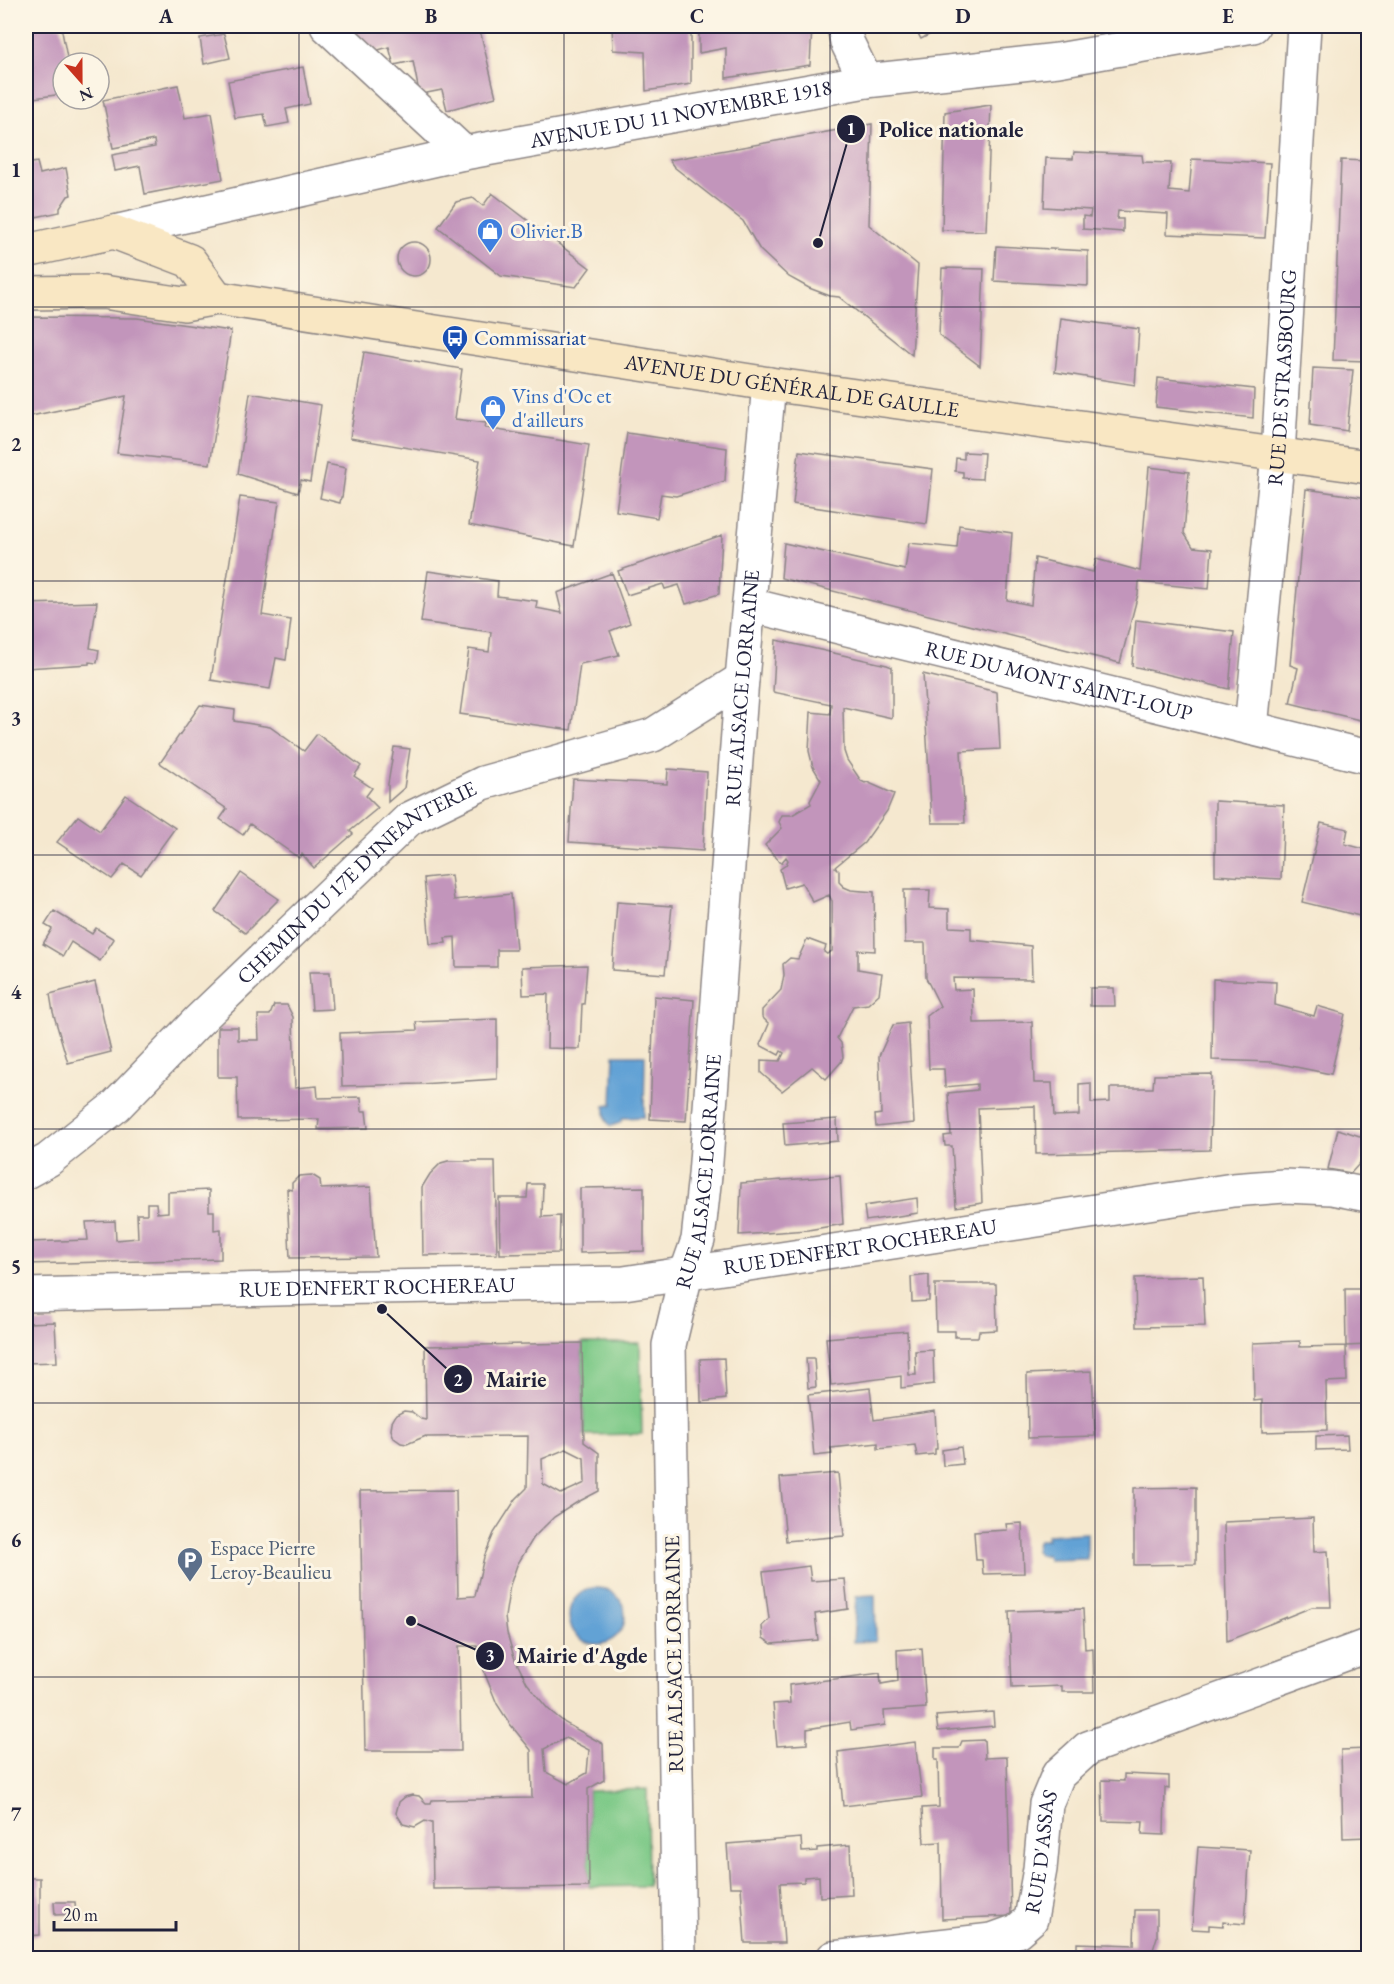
<svg xmlns="http://www.w3.org/2000/svg" width="1394" height="1984" font-family="'EB Garamond',serif">
<style>
.green{fill:#7dc987;stroke:#507661;stroke-width:1.5}
.water{fill:#62a2d5;stroke:#426288;stroke-width:1.5}
.building{fill:#c295bb;fill-rule:evenodd}
.lines{fill:none;stroke-linecap:round;stroke-linejoin:round}
.street-casing{stroke:#8c8585;stroke-width:36}
.secondary-casing{stroke:#8c8585;stroke-width:36}
.street{stroke:#fff;stroke-width:33}
.secondary{stroke:#f9e7c3;stroke-width:33}
.grid{fill:none;stroke:#22223b;stroke-width:1.5;stroke-opacity:0.55}
.labels{text-anchor:middle;stroke-width:6;stroke-linejoin:round;paint-order:stroke}
.street-label{font-size:21px;fill:#22223b;stroke:#fcf5e5}
.shop-label{font-size:21px;fill:#366cbe;stroke:#fcf5e5;text-anchor:start}
.transit-label{font-size:21px;fill:#164399;stroke:#fcf5e5;text-anchor:start}
.service-label{font-size:21px;fill:#4e5e75;stroke:#fcf5e5;text-anchor:start}
.leader{fill:none;stroke:#22223b;stroke-width:2}
.callout-dot{fill:#22223b;stroke:#fcf5e5;stroke-width:2}
.mark-label{font-size:18px;text-anchor:middle;font-weight:bold;fill:#fff}
.callout-label{font-size:22px;text-anchor:middle;font-weight:bold;fill:#22223b;stroke:#fcf5e5;stroke-width:6;stroke-linejoin:round;paint-order:stroke}
.neatline{fill:none;stroke:#22223b;stroke-width:2}
.grid-label{font-size:20px;text-anchor:middle;font-weight:bold;fill:#22223b}
</style>
<rect width="100%" height="100%" fill="#fcf5e5"/>
<filter id="ink" filterUnits="userSpaceOnUse"><feTurbulence type="fractalNoise" baseFrequency=".0167" numOctaves="2"/><feDisplacementMap in="SourceGraphic" scale="12" xChannelSelector="R" yChannelSelector="G"/><feConvolveMatrix kernelMatrix="1 2 1 2 8 2 1 2 1" color-interpolation-filters="sRGB"/></filter>
<filter id="wash" filterUnits="userSpaceOnUse"><feTurbulence type="fractalNoise" baseFrequency=".008" numOctaves="4" result="noise"/><feDisplacementMap in="SourceGraphic" scale="24" xChannelSelector="R" yChannelSelector="G"/><feGaussianBlur stdDeviation="1.35" result="paint"/><feColorMatrix in="noise" values="0 0 0 0 0 0 0 0 0 0 0 0 0 0 0 0 0 1.4 0 .05"/><feComposite in="paint" operator="in"/></filter>
<g filter="url(#wash)">
<rect width="100%" height="100%" fill="#f5e8cf"/>
<!-- green -->
<path class="green" d="M582 1343H640L642 1434 584 1435Z
M647 1789 648 1886 589 1887 588 1791Z"/>
<!-- water -->
<path class="water" d="M614 1055H645L644 1117 623 1118 620 1123 611 1126C604 1121 605 1113 605 1106L612 1105Z
M1087 1533V1559L1048 1560 1047 1555H1039L1035 1551 1037 1542 1039 1540H1047V1535Z
M569 1616a28 28 0 1 1 56 0a28 28 0 1 1-56 0Z
M875 1595 876 1641 853 1642 856 1596Z"/>
<g id="blocks">
<!-- building -->
<path class="building" d="M26 26H61L68 63H63V94L26 99Z
M368 26H443L445 31 464 27V26H479L496 97 447 110 442 90 422 94 419 92 413 61 394 65 389 47 375 51 352 30Z
M612 26H691V84L646 91 645 52 613 50Z
M699 26H812L810 65 726 78V48L699 53Z
M914 26H946L921 39Z
M955 26H998V27L959 33Z
M224 34 230 58 204 64 200 38Z
M303 67 310 104 286 109 289 123 267 127 264 114 235 118 228 81Z
M178 85 185 118 212 113 223 179 145 194 140 166 115 171 112 155 155 147 154 140 113 148 103 100Z
M991 105 986 231 942 230 945 112Z
M872 124 869 225 918 265 912 355 839 297 830 296 809 288 789 277 760 250 743 221 674 167 669 160Z
M1074 152 1142 155 1143 162 1171 163 1169 191 1189 193 1192 159 1270 163 1265 238 1167 234 1168 214 1118 211 1117 219H1123V232L1083 229V216L1090 217 1091 210 1044 207 1046 158 1073 159Z
M1341 160 1368 161V361L1333 360Z
M37 162 40 174 66 168 71 195 68 196 60 208V212L26 219V164Z
M492 193 590 268 576 287 501 276 438 227 456 202 473 198 483 206Z
M397 259a17 17 0 1 1 34 0a17 17 0 1 1-34 0Z
M996 246 1088 251V286L994 281Z
M942 268 984 269 980 366 939 335Z
M26 317 137 318 231 331 210 464 117 453 126 396 26 417Z
M1061 318 1139 329 1135 385 1055 372Z
M364 352 462 369 455 419 486 423 485 428 589 445 574 546 469 525 480 460 350 438Z
M1313 368 1353 370 1347 431 1310 425Z
M1158 378 1254 389 1253 418 1156 407Z
M250 393 321 405 310 482 301 480 298 493 238 474Z
M627 433 727 448 725 481 676 496 661 494 657 518 616 511Z
M799 451 933 469 927 524 793 504Z
M964 452 984 453 982 479 963 478V472L955 471 956 458 964 459Z
M327 464 346 468 342 497H341L340 503 320 498Z
M1149 467 1189 472 1184 533 1193 547 1212 549 1209 589 1139 582 1138 594 1120 663 781 578 784 543 905 570 909 543 957 548 959 525 1012 533 1007 600 1031 605 1035 558 1093 572 1096 559 1140 571Z
M1306 489 1368 498V722L1290 703 1298 668 1290 665Z
M240 497 279 502 262 615 291 620 286 660 276 658 270 689 211 680Z
M722 535 719 594 686 604 679 585 665 589 663 584 627 595 618 571Z
M428 571 498 581 497 596 537 601 536 608 562 613 557 593 612 573 630 623 610 631 619 655 580 664 571 730 460 714 469 649 489 652 491 632 421 622Z
M97 602 90 648 99 650 97 663 89 662V664L26 668V604Z
M1136 620 1234 632 1229 689 1132 666Z
M776 640 887 665 892 667V718L843 707 844 751 847 760 861 781 865 783 867 782 894 794 887 811 864 843 835 867 839 871V882L844 887 851 890 874 892 875 951 858 950V969L882 973 879 994 868 1004 853 1006 837 1038 841 1043 843 1057 841 1062 826 1079 812 1067 782 1091 761 1073V1060L780 1061 784 1053 781 1051 779 1055 760 1045 769 1024 762 1017V1010L781 990 784 975 783 964 790 958 798 959 807 939 826 946 824 952 827 954 832 951V901L829 895 813 902 802 883 785 888 780 869 786 865 788 860 786 857 781 863 765 845 782 828 779 822 782 815H792L811 804 810 801 821 780 813 767 809 751 811 712 830 714 831 704 773 692Z
M923 674 997 692 1000 749 961 751 965 823H932Z
M200 705 235 710 234 721 270 727 304 751 317 734 361 766 354 776 372 788 366 796 378 808 350 831 353 834 314 868 302 854 299 858 250 824 243 835 220 819 227 809 160 763Z
M394 747 410 749 404 788 388 802V784Z
M668 769 707 772 703 851 569 842 573 779 667 784Z
M126 795 175 828 141 875 124 864 112 879 57 842 78 816 100 831Z
M1215 801 1284 805 1281 879 1215 875Z
M1321 823 1348 829 1345 844 1368 850V918L1302 902Z
M241 873 279 899 245 933 215 911Z
M451 875 454 900 511 894 516 950H497V967H456L455 937 445 938 446 943 430 944 424 878Z
M904 890H930L929 908 949 909V927L971 928V940L1031 946 1032 979 953 978 954 990 973 989 974 1023 1032 1022 1034 1083H1052L1054 1116 1079 1115V1084L1091 1083V1103L1110 1102V1088H1153L1154 1075 1212 1074 1210 1150 1036 1154 1035 1106 978 1108 982 1203 956 1207 952 1146H945L944 1136 951 1135 948 1093 977 1090V1084L945 1087 944 1069H929L927 1016 940 1006 926 978 925 943H905Z
M617 902 672 906 665 974 612 970Z
M54 911 92 934 96 928 114 939 100 961 71 942 63 956 43 944 52 929 45 925Z
M587 965 584 1004H582L580 1049 547 1048 548 994 523 995 522 967Z
M309 972H330L333 1009 312 1010Z
M1213 979 1276 982 1275 1005 1314 1016 1317 1006 1345 1014 1331 1074 1271 1062 1212 1060Z
M95 982 111 1052 68 1063 53 1012 50 994Z
M1090 988H1114L1115 1006H1090Z
M654 996 694 1000 686 1121 650 1119Z
M274 1005H287L293 1017 295 1088 317 1086 318 1098 361 1097 362 1111H366L368 1128 318 1129 319 1119 238 1120 237 1077H218V1029L219 1027H238V1040H259L258 1015H270Z
M1368 1015V1052L1359 1049Z
M497 1019V1079L420 1084 342 1086 340 1033 417 1030 416 1022Z
M908 1023 914 1123 876 1127 875 1115 881 1114 879 1056 893 1025Z
M837 1119 838 1141 785 1146 783 1123Z
M1338 1129 1366 1138 1360 1163 1351 1173 1328 1169Z
M448 1161H495L497 1254 423 1255 422 1187 430 1174 441 1163Z
M312 1175 320 1180 321 1189 371 1187 376 1257 290 1258 287 1189 292 1190V1183L299 1176Z
M840 1176 843 1224 808 1230 739 1235 741 1183Z
M528 1184H543L542 1217 560 1216 559 1253 500 1254 499 1198H527Z
M644 1187V1251L580 1253V1188Z
M209 1190V1211H214V1230L221 1229V1259L26 1264V1221L29 1220 30 1242 88 1240 86 1222 115 1221 116 1240 138 1238 137 1214H147V1203H156L157 1213 168 1212V1192Z
M917 1198 918 1213 866 1221 864 1206Z
M929 1275V1301L912 1302 911 1277Z
M1203 1276 1205 1326 1136 1327 1135 1278Z
M935 1284H996L997 1330 979 1331 978 1337H955V1331H936Z
M1345 1289H1368V1345L1346 1346 1347 1381 1326 1382 1327 1430 1262 1432V1400L1254 1401 1253 1343 1300 1341V1347L1346 1346Z
M55 1322 57 1362 26 1363V1323Z
M907 1331 909 1375H916L915 1351 933 1350 934 1384 901 1388V1376L831 1385 826 1338Z
M582 1343 584 1442 599 1453V1491L576 1503 554 1517 534 1537 517 1565 510 1585 505 1617 507 1633 514 1657 527 1683 538 1697 548 1709 565 1723 603 1744 604 1780 588 1789 589 1887 433 1889 432 1823 425 1821 415 1827 403 1824 396 1813 399 1802 405 1797 412 1795 419 1796 426 1803H431L432 1800 532 1798 531 1750 510 1724 497 1704 485 1674 477 1646H459L461 1751H365L360 1491 456 1490 458 1597 475 1596 484 1557 494 1533 516 1499 527 1488 528 1436 427 1437 426 1436 407 1444 401 1443 394 1438 391 1430 392 1422 396 1415 404 1411 412 1412 421 1419 426 1420 425 1346ZM566 1449 584 1458 585 1483 561 1494 543 1484 542 1459ZM566 1738 589 1750 587 1773 568 1784 546 1772 544 1749Z
M724 1358 726 1399 701 1402 700 1359Z
M806 1358H814L816 1387 808 1388Z
M1092 1371 1095 1436 1028 1438 1027 1374Z
M870 1388 874 1420 935 1411 937 1449H935V1454L917 1456 915 1445 878 1449V1443L831 1448 832 1454 814 1456 808 1395Z
M1347 1435 1348 1449 1316 1450V1436Z
M961 1447 963 1464 943 1466 942 1450Z
M838 1473 844 1536 786 1541 780 1478Z
M1196 1487V1564L1134 1565V1488Z
M1313 1518 1314 1552 1328 1551 1331 1607H1312L1227 1641 1224 1522Z
M1022 1523 1024 1573 983 1574 982 1560H976L974 1532 1007 1530 1006 1524Z
M809 1566 811 1581 845 1579 848 1609 815 1614 818 1640 772 1644 763 1638 762 1626 769 1619 763 1572Z
M1083 1609 1085 1649 1093 1648 1094 1692H1062V1686L1012 1688 1009 1611Z
M922 1648 926 1708 884 1711 885 1725 851 1730 850 1722 807 1729V1744L777 1746 773 1704 790 1703 789 1685 880 1673 881 1684 898 1681 897 1650Z
M993 1712 994 1726 938 1731 936 1716Z
M984 1740 985 1758 1007 1757 1011 1916 942 1919 941 1842 924 1843 922 1808 939 1807 938 1760H935V1748H959L962 1741Z
M915 1742 922 1797 843 1806 838 1752Z
M1368 1749V1837L1343 1838 1341 1750Z
M1124 1774 1169 1776V1789L1165 1788 1164 1835 1142 1834 1143 1822 1103 1821 1102 1780 1124 1781Z
M801 1838 802 1852 817 1851V1848L850 1845 852 1895 820 1897 819 1876 804 1877V1882L780 1883 784 1943H745L741 1887H730L727 1844Z
M1198 1847 1250 1850 1245 1924 1223 1922V1926L1209 1925V1930L1192 1929Z
M26 1878H40V1935L26 1936Z
M54 1902H75L76 1914 55 1915Z
M1135 1910H1157V1937L1151 1956H1137V1958H1077V1943L1134 1945Z"/>
</g>
</g>
<g filter="url(#ink)">
<use href="#blocks" fill-opacity="0" stroke="#8c8585" stroke-width="1.5"/>
<g class="lines">
<!-- street casing -->
<g class="street-casing">
<g id="street">
<path d="M327 26 464 153"/>
<path d="M844 26 847 42 866 81"/>
<path id="s1" d="M114 232 464 153 866 81 1058 60 1253 26"/>
<path id="s2" d="M750 605 1368 757"/>
<path id="s3" d="M1251 728 1278 454 1304 26"/>
<path id="s4" d="M26 1172 48 1160 116 1106 198 1021 409 819 483 783 653 735 742 679"/>
<path id="s5" d="M26 1295 315 1288 624 1283 1233 1190 1284 1186 1332 1188 1368 1195"/>
<path id="s6" d="M679 1958 669 1345 686 1274 698 1240 705 1175 742 679 769 384"/>
<path id="s7" d="M833 1958 992 1940 1017 1931 1031 1919 1040 1869 1046 1804 1058 1775 1088 1748 1364 1647H1368"/>
</g>
</g>
<!-- secondary casing -->
<g class="secondary-casing">
<g id="secondary">
<path d="M26 251 114 232 190 261 217 298"/>
<path id="s8" d="M26 293 103 292 184 304 217 298 769 384 1368 467"/>
</g>
</g>
<!-- street -->
<use href="#street" class="street"/>
<!-- secondary -->
<use href="#secondary" class="secondary"/>
</g>
</g>
<!-- grid -->
<path class="grid" d="M299 26V1958M564 26V1958M830 26V1958M1095 26V1958M26 307H1368M26 581H1368M26 855H1368M26 1129H1368M26 1403H1368M26 1677H1368"/>
<!-- icons -->
<defs>
<g id="shop-pin" transform="scale(1.35)"><path d="M0 17L-7.5 6A9.5 9.5 0 1 1 7.5 6Z" fill="#3f7fe0" stroke="#fcf5e5"/><path d="M-5-2.5h2.3a2.7 3.5 0 0 1 5.4 0H5L5.5 6h-11ZM-1.5-2.5h3a1.5 2.3 0 0 0-3 0Z" fill="#fff"/></g>
<g id="bus-pin" transform="scale(1.35)"><path d="M0 17L-7.5 6A9.5 9.5 0 1 1 7.5 6Z" fill="#1a4fb4" stroke="#fcf5e5"/><path d="M-5-6H5V4H4V6H2V4H-2V6H-4V4H-5ZM-3.5-4V0h7V-4ZM-3.5 1.2v1.5H-2V1.2ZM2 1.2v1.5H3.5V1.2Z" fill="#fff"/></g>
<g id="parking-pin" transform="scale(1.35)"><path d="M0 17L-7.5 6A9.5 9.5 0 1 1 7.5 6Z" fill="#5c6f8a" stroke="#fcf5e5"/><path d="M-3.5-5.5H1a3.5 3.5 0 0 1 0 7H-1V5.5H-3.5ZM-1-3.4V-.6H.8a1.4 1.4 0 0 0 0-2.8Z" fill="#fff"/></g>
</defs>
<g fill-rule="evenodd">
<use href="#shop-pin" x="490" y="231"/>
<use href="#bus-pin" x="455" y="338"/>
<use href="#shop-pin" x="493" y="408"/>
<use href="#parking-pin" x="190" y="1560"/>
</g>
<g class="labels">
<!-- street labels -->
<g class="street-label">
<text dy="7" stroke="none"><textPath href="#s1" startOffset="579">AVENUE DU 11 NOVEMBRE 1918</textPath></text>
<text dy="7" stroke="none"><textPath href="#s3" startOffset="352">RUE DE STRASBOURG</textPath></text>
<text dy="7" stroke="none"><textPath href="#s8" startOffset="774">AVENUE DU GÉNÉRAL DE GAULLE</textPath></text>
<text dy="7" stroke="none"><textPath href="#s2" startOffset="318">RUE DU MONT SAINT-LOUP</textPath></text>
<text dy="7" stroke="none"><textPath href="#s6" startOffset="1276">RUE ALSACE LORRAINE</textPath></text>
<text dy="7" stroke="none"><textPath href="#s4" startOffset="442">CHEMIN DU 17E D'INFANTERIE</textPath></text>
<text dy="7" stroke="none"><textPath href="#s6" startOffset="790">RUE ALSACE LORRAINE</textPath></text>
<text dy="7" stroke="none"><textPath href="#s5" startOffset="837">RUE DENFERT ROCHEREAU</textPath></text>
<text dy="7" stroke="none"><textPath href="#s5" startOffset="351">RUE DENFERT ROCHEREAU</textPath></text>
<text transform="translate(674 1654) rotate(-91)" y="7">RUE ALSACE LORRAINE</text>
<text dy="7" stroke="none"><textPath href="#s7" startOffset="273">RUE D'ASSAS</textPath></text>
</g>
<!-- shop labels -->
<g class="shop-label">
<text x="510" y="238">Olivier.B</text>
<text x="512" y="403">Vins d'Oc et<tspan x="512" dy="24">d'ailleurs</tspan></text>
</g>
<!-- transit labels -->
<g class="transit-label">
<text x="474" y="345">Commissariat</text>
</g>
<!-- service labels -->
<g class="service-label">
<text x="210" y="1555">Espace Pierre<tspan x="210" dy="24">Leroy-Beaulieu</tspan></text>
</g>
</g>
<!-- callouts -->
<path class="leader" d="M818 243L851 129M382 1309L458 1379M411 1621L490 1656"/>
<g class="callout-dot">
<circle cx="818" cy="243" r="6"/>
<circle cx="382" cy="1309" r="6"/>
<circle cx="411" cy="1621" r="6"/>
<circle cx="851" cy="129" r="15"/>
<circle cx="458" cy="1379" r="15"/>
<circle cx="490" cy="1656" r="15"/>
</g>
<g class="mark-label">
<text x="851" y="135">1</text>
<text x="458" y="1386">2</text>
<text x="490" y="1662">3</text>
</g>
<g class="callout-label">
<text x="951" y="137">Police nationale</text>
<text x="516" y="1387">Mairie</text>
<text x="582" y="1663">Mairie d'Agde</text>
</g>
<!-- margin -->
<rect width="1394" height="1984" fill="none" stroke="#fcf5e5" stroke-width="66"/>
<!-- north arrow -->
<g transform="translate(81 81) rotate(159)"><circle r="28" fill="#fcf5e5" stroke="#a5a1a1" stroke-width="1.5"/>
<path d="M0-4.5L10 22L0 15L-10 22Z" fill="#c8321e"/>
<text y="-9" font-size="16" font-weight="bold" text-anchor="middle" fill="#22223b">N</text>
</g>
<!-- scale -->
<path d="M54 1921v9h122v-9" fill="none" stroke="#22223b" stroke-width="3"/>
<text x="63" y="1921" font-size="18" fill="#22223b" stroke="#fcf5e5" stroke-width="4.5" paint-order="stroke">20 m</text>
<rect x="33" y="33" width="1328" height="1918" class="neatline"/>
<g class="grid-label">
<text x="166" y="23">A</text>
<text x="431" y="23">B</text>
<text x="697" y="23">C</text>
<text x="963" y="23">D</text>
<text x="1228" y="23">E</text>
<text x="16" y="177">1</text>
<text x="16" y="451">2</text>
<text x="16" y="725">3</text>
<text x="16" y="999">4</text>
<text x="16" y="1273">5</text>
<text x="16" y="1547">6</text>
<text x="16" y="1821">7</text>
</g>
</svg>
